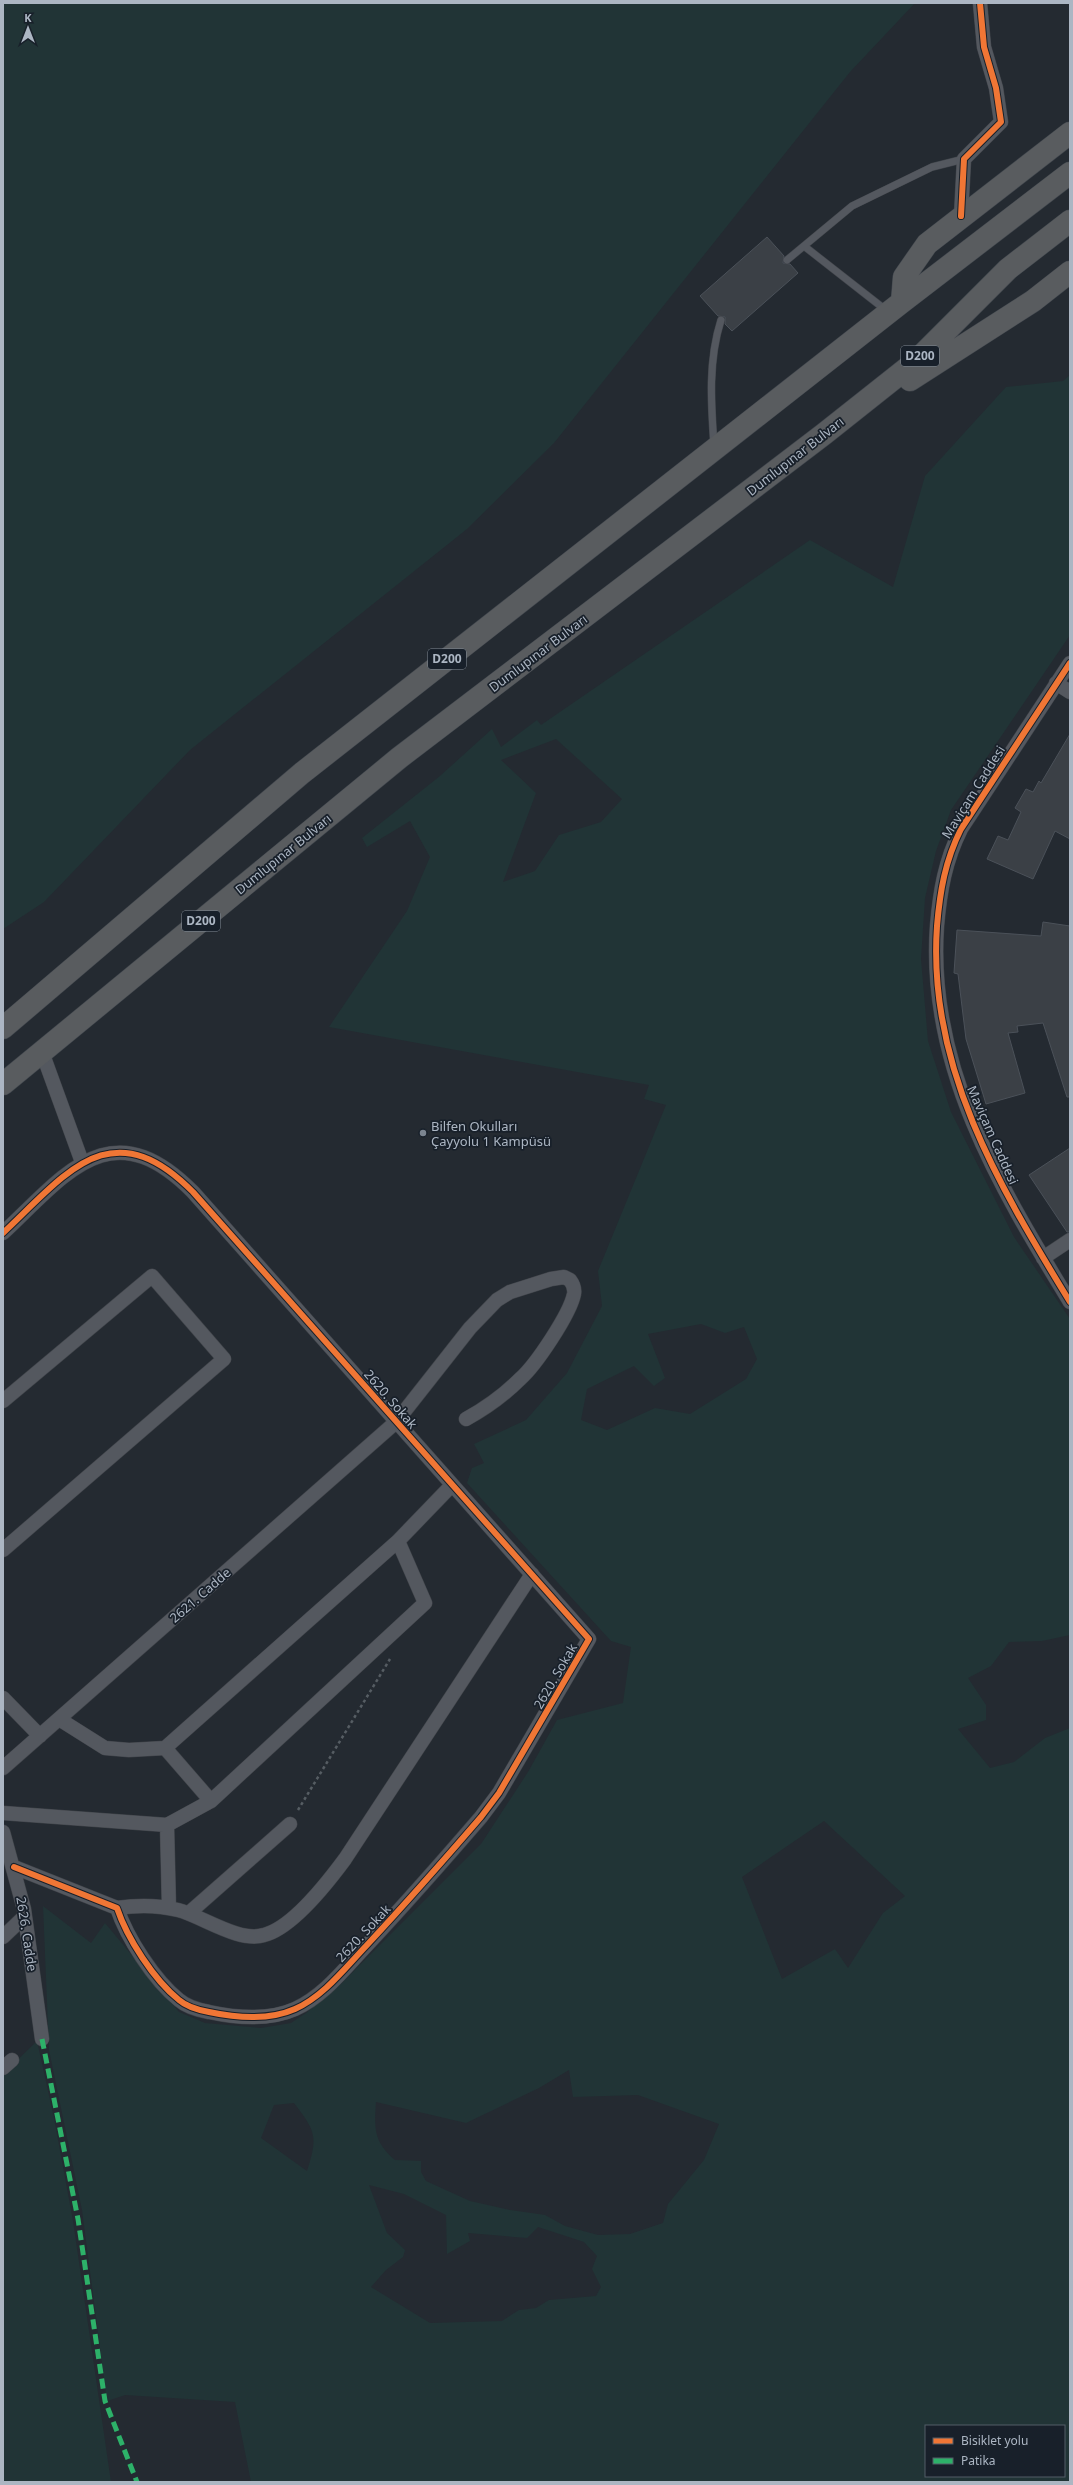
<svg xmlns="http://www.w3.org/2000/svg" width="1073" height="2485" font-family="'Noto Sans',sans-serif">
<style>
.green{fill:#213436;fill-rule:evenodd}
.building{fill:#3b4046;stroke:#4b5159}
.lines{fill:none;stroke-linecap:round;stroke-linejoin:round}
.lane-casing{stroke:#40444a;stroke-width:8}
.street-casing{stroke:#40444a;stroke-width:15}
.highway-casing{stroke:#40464d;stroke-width:23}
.path{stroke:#565d63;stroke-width:2.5;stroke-dasharray:3 3;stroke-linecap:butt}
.lane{stroke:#54585f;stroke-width:7}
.street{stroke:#54585f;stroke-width:14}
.highway{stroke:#595c5f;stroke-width:22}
.quiet{stroke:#2db169;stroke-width:5;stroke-dasharray:10 5;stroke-linecap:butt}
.cycleway-casing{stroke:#18202a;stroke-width:8}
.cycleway{stroke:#f07635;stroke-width:6}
.poi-dot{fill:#7c8590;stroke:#18202a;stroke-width:1.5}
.labels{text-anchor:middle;stroke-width:3.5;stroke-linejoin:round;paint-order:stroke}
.shield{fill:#18202a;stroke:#808995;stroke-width:1}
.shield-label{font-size:12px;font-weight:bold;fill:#acb6c3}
.street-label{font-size:13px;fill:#acb6c3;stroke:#18202a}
.poi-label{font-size:13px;fill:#acb6c3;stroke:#18202a;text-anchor:start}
</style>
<rect width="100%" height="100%" fill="#242a31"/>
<!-- green -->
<path class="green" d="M3 3H915L850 72 554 443 467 529 190 750 44 902 3 929Z
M1070 375V635L951 810 936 851 925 898 921 959 928 1041 951 1112 1014 1237 1070 1319V1635L1042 1641 1009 1642 991 1666 968 1678 986 1705V1720L958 1729 990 1768 1014 1762 1045 1738 1070 1728V2482H251L235 2402 125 2395 107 2401 82 2210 49 2050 43 1906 91 1943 105 1923 179 2012 205 2023 261 2028 291 2023 306 2013 342 1983 481 1844 528 1772 557 1720 623 1703 631 1647 611 1641 467 1483 472 1468 484 1463 474 1444 526 1420 567 1373 602 1306 598 1271 666 1105 644 1099 649 1085 329 1027 407 911 430 857 410 821 367 847 362 838 440 776 492 729 501 747 537 720 541 725 810 540 893 587 925 476 1006 387 1063 381ZM556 739 622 799 601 822 559 835 535 871 503 882 536 793 501 760ZM701 1324 725 1333 744 1327 757 1359 746 1379 690 1414 655 1408 607 1430 581 1420 587 1389 634 1366 654 1386 665 1378 648 1334ZM824 1821 905 1896 883 1913 848 1968 835 1949 782 1979 742 1877ZM569 2070 573 2097 638 2095 719 2124 704 2160 668 2204 663 2223 630 2234 598 2235 565 2226 545 2215 510 2210 470 2201 426 2181 421 2172V2161L395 2160C374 2142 374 2129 376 2102L466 2123 539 2088ZM294 2103C316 2132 318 2136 307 2171L261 2138 274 2105ZM369 2185 404 2194 446 2215 447 2254 470 2241 468 2233 527 2238 538 2227 584 2242 597 2256 592 2269 601 2287 596 2296 549 2300 536 2308 519 2310 502 2321 430 2323 371 2287 386 2270 403 2257 405 2250 387 2233ZM926 2426H1064V2476H926Z
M37 2041 54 2118 73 2221 111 2482H3V2074Z"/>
<!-- building -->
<path class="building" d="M767 237 784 256 783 263 790 264 798 273 732 331 725 324V317L718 316 700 296Z
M1070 734V839L1055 831 1033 879 987 859 998 836 1008 840 1021 812 1015 808 1026 789 1033 792 1039 781 1041 783Z
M1043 922 1070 926V1097H1067L1043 1023 1017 1026 1018 1032 1008 1033 1025 1093 986 1104 966 1039 958 974 954 973 957 930 1041 936Z
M1070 1148V1232H1067L1029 1175Z"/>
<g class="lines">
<!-- lane casing -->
<g class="lane-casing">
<path id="lane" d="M804 246 887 311
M787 260 852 206 932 167 964 159
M714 446C711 403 708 361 721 320"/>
</g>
<!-- street casing -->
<g class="street-casing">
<path id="street" d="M961 216 964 159 1001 122 996 88 984 47 980 3
M1070 663 961 829C945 861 940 891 937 926 927 1066 999 1186 1070 1302
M1056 683 1070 692
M42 1052 82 1162
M3 1233C66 1174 111 1109 193 1192L589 1639 499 1793 481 1817C444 1860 406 1903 367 1945 345 1968 324 1996 295 2009 268 2021 237 2018 209 2012 198 2010 187 2007 179 2000 154 1980 127 1938 117 1908L14 1867
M1043 1258 1070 1240
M3 1401 152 1276 224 1359 3 1550
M3 1698 40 1736
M59 1719 105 1748 129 1750 165 1748
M3 1768 396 1422 470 1328 497 1300 510 1292 551 1279 564 1277 570 1280C573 1284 575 1288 574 1294 570 1314 536 1365 520 1379 504 1395 486 1408 466 1419
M211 1801 165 1748 398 1541
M3 1813 167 1825 211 1801 425 1603 398 1541 452 1485
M167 1825 169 1908
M3 1832 24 1909 42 2039
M117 1908C137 1905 158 1905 178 1910 202 1916 239 1943 264 1935 292 1928 328 1882 345 1859L532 1574
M189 1913 290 1824
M3 1937 25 1916
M3 2068 12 2060"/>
</g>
<!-- highway casing -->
<g class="highway-casing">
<path id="highway" d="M902 302 904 277 927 244 1070 133
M910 380 1033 301 1070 272
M3 1028 302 773 902 302 1070 173
M3 1084 399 758 824 434 916 361 1008 269 1070 221"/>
</g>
<!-- path -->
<path class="path" d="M298 1810 390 1659"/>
<!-- lane -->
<use href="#lane" class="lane"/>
<!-- street -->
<use href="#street" class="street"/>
<!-- highway -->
<use href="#highway" class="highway"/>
<!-- quiet -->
<path class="quiet" d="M42 2039 78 2219 105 2401 137 2482"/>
<!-- cycleway casing -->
<g class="cycleway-casing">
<path id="cycleway" d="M961 216 964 159 1001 122 996 88 984 47 980 3
M1070 663 961 829C945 861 940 891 937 926 927 1066 999 1186 1070 1302
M3 1233C66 1174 111 1109 193 1192L589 1639 499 1793 481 1817C444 1860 406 1903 367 1945 345 1968 324 1996 295 2009 268 2021 237 2018 209 2012 198 2010 187 2007 179 2000 154 1980 127 1938 117 1908L14 1867"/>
</g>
<!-- cycleway -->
<use href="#cycleway" class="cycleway"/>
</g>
<!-- markers -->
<circle class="poi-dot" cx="423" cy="1133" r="4"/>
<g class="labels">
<!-- shield labels -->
<g class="shield">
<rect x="901" y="346" width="38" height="20" rx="3"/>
<rect x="428" y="649" width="38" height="20" rx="3"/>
<rect x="182" y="911" width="38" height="20" rx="3"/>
</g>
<g class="shield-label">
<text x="920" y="360">D200</text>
<text x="447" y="663">D200</text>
<text x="201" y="925">D200</text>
</g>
<!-- street labels -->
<g class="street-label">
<text transform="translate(795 456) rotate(-38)" y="5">Dumlupınar Bulvarı</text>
<text transform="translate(538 653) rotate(-37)" y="5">Dumlupınar Bulvarı</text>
<text transform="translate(973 792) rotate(-58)" y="5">Maviçam Caddesi</text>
<text transform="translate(283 854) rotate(-39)" y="5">Dumlupınar Bulvarı</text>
<text transform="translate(993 1135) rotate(66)" y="5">Maviçam Caddesi</text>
<text transform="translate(391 1399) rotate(49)" y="5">2620. Sokak</text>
<text transform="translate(200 1595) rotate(-41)" y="5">2621. Cadde</text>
<text transform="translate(555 1676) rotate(-60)" y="5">2620. Sokak</text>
<text transform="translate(363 1933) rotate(-47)" y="5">2620. Sokak</text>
<text transform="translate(27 1934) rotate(81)" y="5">2626. Cadde</text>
</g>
<!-- poi labels -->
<g class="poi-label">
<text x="431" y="1131">Bilfen Okulları<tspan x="431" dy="15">Çayyolu 1 Kampüsü</tspan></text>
</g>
</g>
<!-- border -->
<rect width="1073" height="2485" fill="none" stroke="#acb6c3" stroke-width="8"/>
<!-- legend -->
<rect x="925" y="2425" width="140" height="52" fill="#18202a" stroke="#535c67"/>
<rect x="933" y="2438" width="20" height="6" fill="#f07635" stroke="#535c67"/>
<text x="961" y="2445" font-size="12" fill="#acb6c3">Bisiklet yolu</text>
<rect x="933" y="2458" width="20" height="6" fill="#2db169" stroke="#535c67"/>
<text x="961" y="2465" font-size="12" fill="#acb6c3">Patika</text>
<!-- north arrow -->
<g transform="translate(28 28)" stroke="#18202a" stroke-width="3" paint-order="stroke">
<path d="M0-3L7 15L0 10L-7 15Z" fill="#acb6c3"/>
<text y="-6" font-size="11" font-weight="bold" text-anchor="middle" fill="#acb6c3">K</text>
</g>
</svg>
